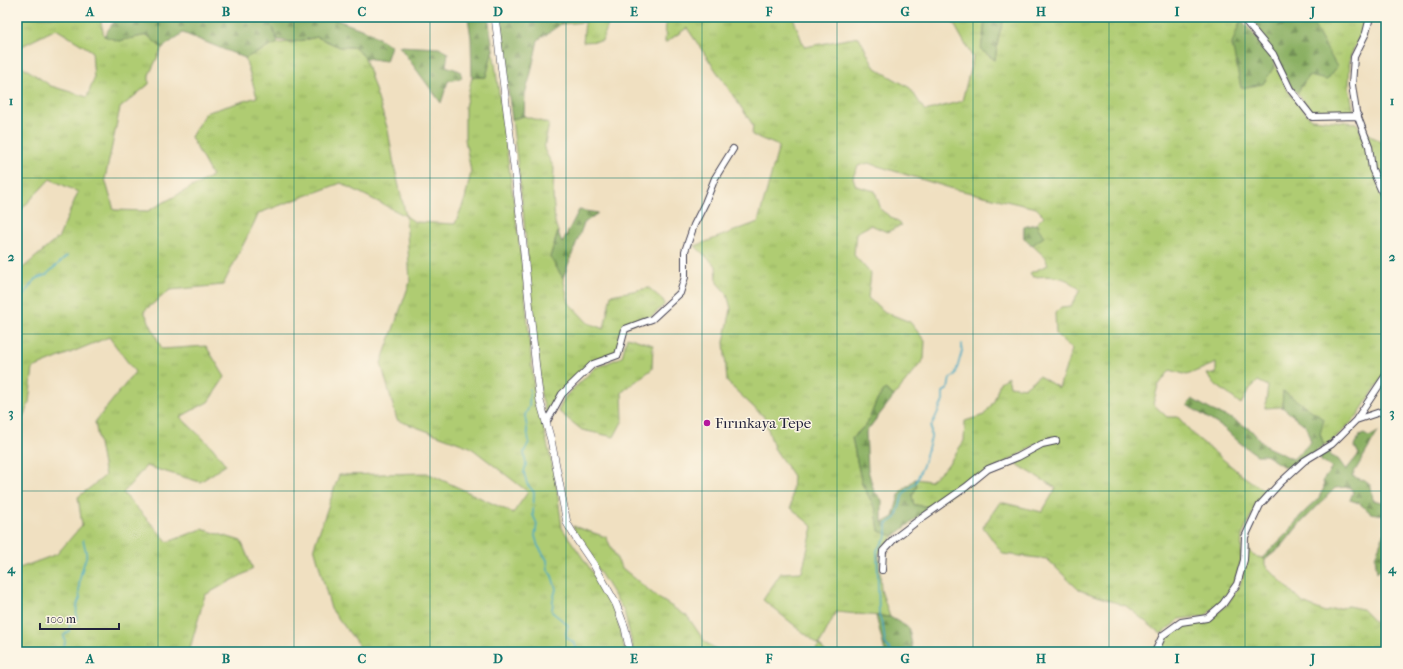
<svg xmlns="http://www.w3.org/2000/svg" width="1403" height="669" font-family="'IM FELL French Canon',serif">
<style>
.grass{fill:url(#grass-tufts);stroke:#687756;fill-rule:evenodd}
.forest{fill:url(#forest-firs);stroke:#566950}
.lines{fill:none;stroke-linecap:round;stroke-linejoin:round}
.stream{stroke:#45a9c5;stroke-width:1.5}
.minor-casing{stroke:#413e4f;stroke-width:8}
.tertiary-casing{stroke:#413e4f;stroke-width:8}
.minor{stroke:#fff;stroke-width:6}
.tertiary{stroke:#fff;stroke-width:7}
.grid{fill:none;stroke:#0f766e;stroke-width:1;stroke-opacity:0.55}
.poi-dot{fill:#b5179e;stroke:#fcf5e5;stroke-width:1.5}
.labels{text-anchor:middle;stroke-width:3;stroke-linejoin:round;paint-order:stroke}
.poi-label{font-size:15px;fill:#22223b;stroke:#fcf5e5;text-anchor:start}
.neatline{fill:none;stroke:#0f766e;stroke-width:1.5}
.grid-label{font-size:13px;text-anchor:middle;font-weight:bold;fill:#0f766e}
</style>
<defs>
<pattern id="grass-tufts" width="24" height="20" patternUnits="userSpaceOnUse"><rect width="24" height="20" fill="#afcc72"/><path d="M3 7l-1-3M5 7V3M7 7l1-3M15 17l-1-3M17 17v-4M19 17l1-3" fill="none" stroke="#96af64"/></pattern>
<pattern id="forest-firs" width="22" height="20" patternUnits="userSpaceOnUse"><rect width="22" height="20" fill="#8bb064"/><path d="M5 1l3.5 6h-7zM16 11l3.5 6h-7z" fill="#718f54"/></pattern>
</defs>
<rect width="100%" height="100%" fill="#fcf5e5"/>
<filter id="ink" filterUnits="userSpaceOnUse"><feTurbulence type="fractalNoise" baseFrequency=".025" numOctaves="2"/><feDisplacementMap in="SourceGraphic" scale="8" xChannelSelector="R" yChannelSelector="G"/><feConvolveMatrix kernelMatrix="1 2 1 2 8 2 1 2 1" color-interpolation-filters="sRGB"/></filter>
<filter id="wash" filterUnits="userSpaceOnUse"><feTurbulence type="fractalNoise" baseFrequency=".012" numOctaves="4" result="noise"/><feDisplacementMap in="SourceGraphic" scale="16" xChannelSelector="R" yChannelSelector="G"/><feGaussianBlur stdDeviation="0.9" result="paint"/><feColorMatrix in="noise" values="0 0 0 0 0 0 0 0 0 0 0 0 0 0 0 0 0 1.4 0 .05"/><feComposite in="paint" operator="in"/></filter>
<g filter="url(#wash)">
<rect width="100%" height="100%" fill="#f0e0c1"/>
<!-- grass -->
<path class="grass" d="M17 17H100L104 36 119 41 147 35 162 48 149 75V84L120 108 105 179 114 210 148 211 212 176 191 137 205 113 257 97 245 58 278 43 294 42 317 37 340 47H355L365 58 388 130 394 165 406 216 415 222 455 224 465 199 471 172 465 139V107L472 77H486L493 49 522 263 534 388 556 481 562 528 589 567 616 613 625 652H364L331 609 314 547 339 475 427 473 513 513 528 492 470 447 397 420 381 363 410 282 406 216 341 183 259 213 223 285 170 290 144 311 162 349 206 346 225 377 208 402 180 417 212 447 226 465 200 482 146 466 123 493 168 542 202 529 241 541 253 569 205 595 189 652H17V569L57 554 82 525 78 497 105 476 95 422 135 372 109 337 33 368 29 403 17 431V273L59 237 78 192 50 179 17 214ZM56 29 92 51 94 79 87 97 51 86 19 64 20 47Z
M561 17H615L608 25 602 41 583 42 585 22 561 24Z
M654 17H793L804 47 859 37 875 68 910 88 925 111 962 101 973 58 950 17H985L984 29 981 50 995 60 999 34 1005 17H1240L1263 84 1275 65 1288 91 1311 119 1357 123 1367 146 1384 200 1386 204V372L1355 419 1331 442 1324 445 1320 434 1283 392 1282 407 1265 408 1268 386 1258 381 1249 390 1241 404 1211 381 1207 374H1216V363L1187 375 1170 370 1158 386 1153 404 1167 417H1178L1195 436 1243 476 1268 493 1257 504 1242 536 1241 561 1234 584 1221 602 1205 616 1180 619 1161 634 1126 606 1079 590 1047 559 1003 554 983 527 1000 502 1042 512 1056 488 1013 462 1043 446 1040 442 965 486 931 507 914 505 912 496 917 486 915 479 930 481 947 466 964 441 965 421 984 415 994 401 1000 382 1008 377 1010 386 1024 388 1039 376 1059 388 1072 349 1056 334 1055 313 1061 307 1071 306 1080 290C1066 275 1053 276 1033 277L1030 273 1048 265 1044 256 1024 238V227L1036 224 1044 216 1036 208 950 188 868 163 858 166 853 177 856 186 875 191 881 210 902 225 887 232 871 225 856 233 854 255 871 274 868 298 885 312 910 322 925 341 924 359 894 396 885 389 876 402 867 424 852 438 862 484 876 510 879 531 894 536 879 554 881 590 890 617 836 612 819 645 826 652H814L819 645 763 600 781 573 802 572 813 527 791 508 793 476 774 448 764 417 727 382 724 342 731 309 727 294 717 283 716 266 695 246 758 222 779 146 752 135 753 125 687 28 665 43 666 20Z
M1309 17H1366L1362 32 1350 57 1349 86 1354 114H1313L1297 93 1308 76 1311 22Z
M524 116 549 124 544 149 554 168 553 195 555 222 558 232 550 257 563 278 569 303 588 323 604 329 611 295 649 288 664 301V305L651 317 623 327 617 353 589 363 560 392 547 417 541 395 522 201 512 119Z
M1366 132 1386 146V169L1384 172 1386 178V198L1374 168Z
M627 337 653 345 652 369 622 392 623 420 614 437 582 430 558 411 566 396 595 368 622 357Z
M573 526 606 537 621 567 657 597 688 617 705 642 720 652H634L624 611 579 539Z
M1249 549 1254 556 1262 558 1265 560V565L1303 603 1325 612 1348 606 1362 609 1386 634V652H1159L1165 637 1181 624 1209 620 1227 605 1240 585Z"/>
<!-- forest -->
<path class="forest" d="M117 17H329L369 32 391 46 386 61 365 58 355 47H340L317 37 294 42 278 40 273 28 278 43 245 58 183 33 162 48 147 35 119 41 104 36Z
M468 17H488L493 49 486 77H472L471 38Z
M498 17H561V24L538 40 530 77 525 94 524 116 512 119Z
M985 17H1005L999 34 995 60 981 50 984 29Z
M1254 17H1309L1337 67 1327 80 1308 76 1297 93 1292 88 1255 29Z
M1241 19 1271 56 1275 65 1263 84 1241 88 1232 44Z
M399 46 439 48 448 53 446 66 460 71 462 78 448 81 441 103Z
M579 210 598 213 584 223 563 278 550 257 558 232 562 243Z
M1036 224 1044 237 1032 245 1024 238V227Z
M885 389 894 396 866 432 868 470 874 491 882 500V523L893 517 900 492 915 479 917 486 912 496 914 505 931 507 894 536 879 531 876 510 862 484 852 438 867 424 876 402Z
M1283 391 1324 419 1320 434 1324 445 1291 471 1265 455H1257L1240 443 1225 429 1187 405 1192 399 1211 410 1232 419 1250 429 1265 446 1293 459 1311 442 1306 426 1282 407Z
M1378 432 1352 476 1365 481 1371 486 1373 500 1386 503V517L1385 515 1371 513 1359 503 1350 500 1353 492 1350 487 1335 488 1298 526 1282 546 1265 560 1262 558 1290 530 1300 516 1318 499 1324 488 1323 480 1332 468 1321 461 1320 454 1330 446V456L1338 459 1346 470 1359 454 1355 447 1359 436 1364 434 1369 437Z
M1386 533V565L1377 572 1375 557 1384 534Z
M876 616 890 617 909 628 913 652H885Z"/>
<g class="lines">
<!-- stream -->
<path class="stream" d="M17 297 23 296 35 279 46 275 67 256
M530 389 529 407 525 415 529 442 524 452 526 465 524 472 527 484 534 492 533 515 537 524 535 536 538 546 547 560 548 570 552 576 556 589 553 600 552 612 568 625 566 633 567 638 573 642 579 652
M60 652 65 643 64 635 69 631 70 624 77 619C76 611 76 604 80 598 77 583 82 570 86 557 87 552 84 545 83 540
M891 652 885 643 883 625 879 616 877 550 887 537V524L896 518 903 494 916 482 923 465 931 438V427L943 401V392L948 389 950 378 955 376 962 351V344"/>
</g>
</g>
<g filter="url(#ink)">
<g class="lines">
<!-- minor casing -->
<g class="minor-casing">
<path id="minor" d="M1242 17 1273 54 1290 89 1312 117 1358 116
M1370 17 1366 33 1354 57 1352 85 1356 112 1369 146 1372 169 1386 201
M1356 420 1386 375
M546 423 562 394 593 364 618 355 625 329 652 319 680 293 685 277V251L694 225 705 203 715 178 733 149
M882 570 883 551 895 538 916 522 966 487 988 469 1018 457 1042 444 1056 441
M1155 652 1163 635 1181 622 1207 618 1223 604 1237 584 1244 560 1245 537 1260 505 1280 483 1304 461 1332 444 1356 420 1386 410"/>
</g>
<!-- tertiary casing -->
<g class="tertiary-casing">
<path id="tertiary" d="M495 17 519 206 537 378 540 401 551 440 567 523 577 540 594 565 616 604 625 628 630 652"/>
</g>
<!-- minor -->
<use href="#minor" class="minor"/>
<!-- tertiary -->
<use href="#tertiary" class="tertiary"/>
</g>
</g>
<!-- grid -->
<path class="grid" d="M158 17V652M294 17V652M430 17V652M566 17V652M702 17V652M837 17V652M973 17V652M1109 17V652M1245 17V652M17 178H1386M17 334H1386M17 491H1386"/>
<!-- markers -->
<circle class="poi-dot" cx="707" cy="423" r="4"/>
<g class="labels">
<!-- poi labels -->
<g class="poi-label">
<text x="715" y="428">Fırınkaya Tepe</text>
</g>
</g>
<!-- margin -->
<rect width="1403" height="669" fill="none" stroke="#fcf5e5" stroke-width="44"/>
<!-- scale -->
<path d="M40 623v6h79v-6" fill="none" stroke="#22223b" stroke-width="2"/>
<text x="46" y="623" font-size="12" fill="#22223b" stroke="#fcf5e5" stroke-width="3" paint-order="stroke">100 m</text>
<rect x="22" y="22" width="1359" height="625" class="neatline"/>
<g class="grid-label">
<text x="90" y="16">A</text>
<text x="226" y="16">B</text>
<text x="362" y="16">C</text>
<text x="498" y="16">D</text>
<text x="634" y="16">E</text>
<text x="769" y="16">F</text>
<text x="905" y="16">G</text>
<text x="1041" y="16">H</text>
<text x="1177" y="16">I</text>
<text x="1313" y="16">J</text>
<text x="11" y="105">1</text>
<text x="1392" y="105">1</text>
<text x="11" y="261">2</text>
<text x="1392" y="261">2</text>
<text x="11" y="417">3</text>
<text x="1392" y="417">3</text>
<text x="11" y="573">4</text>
<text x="1392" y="573">4</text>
<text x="90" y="663">A</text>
<text x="226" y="663">B</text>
<text x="362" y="663">C</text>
<text x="498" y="663">D</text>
<text x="634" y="663">E</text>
<text x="769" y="663">F</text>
<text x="905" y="663">G</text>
<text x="1041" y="663">H</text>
<text x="1177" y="663">I</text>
<text x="1313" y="663">J</text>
</g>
</svg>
